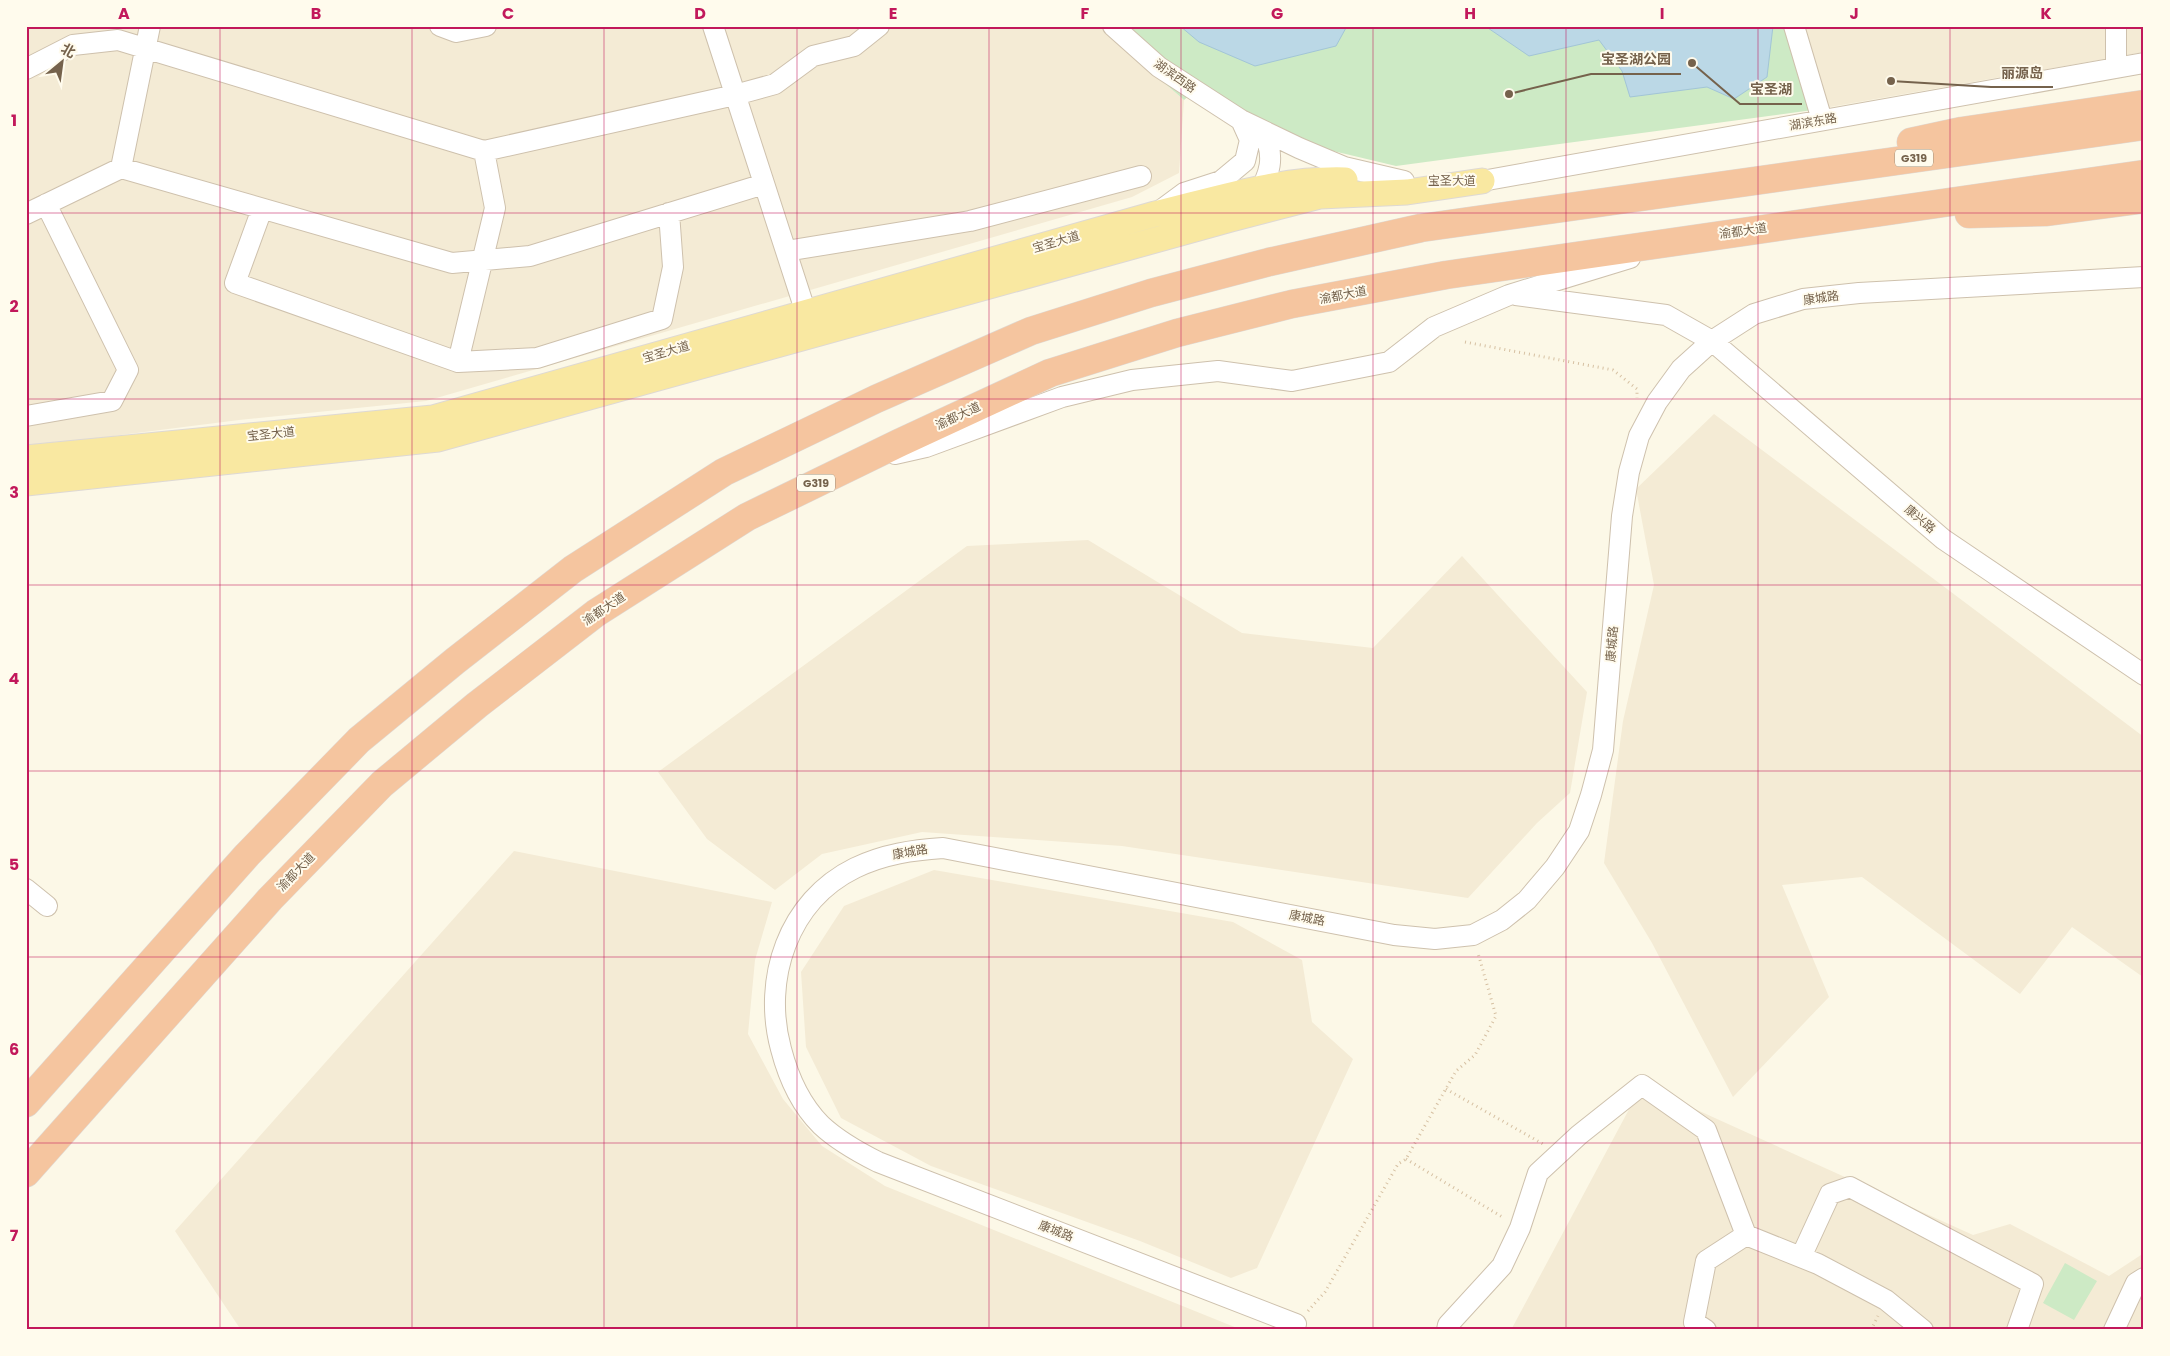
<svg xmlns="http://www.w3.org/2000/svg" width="2170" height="1356" font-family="Poppins,'Noto Sans SC',sans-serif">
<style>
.residential{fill:#f4ebd5}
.green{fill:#cdeac5}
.water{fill:#bbd8e6;stroke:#a2c5d7}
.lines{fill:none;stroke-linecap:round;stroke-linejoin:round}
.minor-casing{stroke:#cec1ad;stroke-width:22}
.major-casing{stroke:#ded9d4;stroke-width:27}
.highway-casing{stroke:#ded9d4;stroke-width:29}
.path{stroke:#d6c0a2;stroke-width:3;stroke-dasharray:1 4;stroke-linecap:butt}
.minor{stroke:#fff;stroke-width:20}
.major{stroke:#f9e8a1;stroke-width:25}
.highway{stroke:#f5c59f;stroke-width:28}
.grid{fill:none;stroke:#c2185b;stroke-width:1;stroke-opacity:0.55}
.labels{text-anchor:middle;stroke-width:4;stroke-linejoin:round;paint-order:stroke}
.shield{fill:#fffbed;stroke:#9e907c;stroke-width:1}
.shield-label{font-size:11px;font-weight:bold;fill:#75624c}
.street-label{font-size:12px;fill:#75624c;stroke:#fffbed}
.leader{fill:none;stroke:#75624c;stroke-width:2}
.callout-dot{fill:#75624c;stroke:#fffbed;stroke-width:2}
.callout-label{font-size:14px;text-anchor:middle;font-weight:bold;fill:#75624c;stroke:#fffbed;stroke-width:4;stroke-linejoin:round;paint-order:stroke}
.neatline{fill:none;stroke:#c2185b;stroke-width:2}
.grid-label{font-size:16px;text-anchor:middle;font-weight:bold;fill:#c2185b}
</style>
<rect width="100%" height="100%" fill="#fcf8e7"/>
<!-- residential -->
<path class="residential" d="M26 26H1099L1184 100 1179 173 1132 197 426 401 239 420 26 447Z
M1788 26H2144V52L1813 110Z
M1714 414 2144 737 2143 977 2072 927 2020 994 1862 877 1782 885 1829 997 1733 1097 1652 943 1604 863 1623 721 1654 585 1636 489Z
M1088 540 1242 633 1373 648 1462 556 1587 692 1570 793 1537 823 1468 898 1122 846 922 832 822 854 775 890 707 839 658 772 967 546Z
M514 851 772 902 755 960 748 1034 783 1099 822 1146 885 1186 1242 1330H241L175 1231Z
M934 870 1233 922 1302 960 1312 1022 1353 1059 1257 1268 1231 1278 1140 1241 931 1166 841 1118 806 1047 801 972 844 906Z
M1642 1085 1973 1235 2010 1224 2109 1276 2144 1253V1330H1511Z"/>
<!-- green -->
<path class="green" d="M1099 26H1788L1813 110 1396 166 1329 150 1242 111 1198 88 1184 100Z
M2065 1263 2097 1281 2074 1320 2043 1303Z"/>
<!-- water -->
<path class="water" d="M1180 26H1347L1336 46 1255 66 1199 42Z
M1485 26H1773L1767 77 1734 99 1707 87 1630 97 1622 71 1599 40 1529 56Z"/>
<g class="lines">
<!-- minor casing -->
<g class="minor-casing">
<path id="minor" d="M440 26 456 32 486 26
M713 26 806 313
M1113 26 1159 67 1241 120 1299 148 1344 167 1404 181
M1794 26 1822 120
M2116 26V68
M26 69 73 45 118 40 484 151 735 95 775 84 813 56 854 46 879 26
M121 168 150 26
M1482 181 2144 63
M1256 199C1270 174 1276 157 1263 131
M262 209 235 283 458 362 537 358 662 319 673 267 669 213
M1161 210 1184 193 1221 181 1245 161 1250 140 1241 120
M26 214 121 168 452 263 530 256 764 184
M786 251 970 221 1141 176
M1516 295 1666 315 1712 341 1943 539 2144 675
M458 362 495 208 484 151
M26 416 112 401 128 370 46 204
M895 454 926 447 1062 397 1132 380 1218 371 1292 381 1389 362 1434 327 1509 295 1630 258
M26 889 47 906
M1801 1257 1830 1194 1850 1187 2033 1284 2017 1330
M1293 1330 1296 1324 878 1162C858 1152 838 1141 821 1125 801 1105 788 1076 781 1049 762 979 788 901 855 868 884 854 913 850 943 848L1394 935 1435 939 1473 935 1502 920 1527 900 1555 867 1579 831 1591 795 1603 750 1622 516 1629 472 1639 436 1657 402 1681 369 1712 341 1754 314 1803 299 1859 293 2144 277
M1447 1330 1448 1325 1502 1266 1520 1228 1538 1173 1579 1135 1642 1085 1706 1130 1746 1235 1818 1264 1886 1300 1923 1330
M1706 1330 1694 1322 1706 1261 1746 1235
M2114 1330 2136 1283 2144 1278"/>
</g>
<!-- major casing -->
<g class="major-casing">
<path id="major" d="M26 458 433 418 1155 214C1217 199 1281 178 1345 180
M26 483 438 439 1231 219 1320 196 1407 192 1482 181"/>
</g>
<!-- highway casing -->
<g class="highway-casing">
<path id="highway" d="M1911 142 1962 131 2144 104
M1969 214 2045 212 2144 199
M26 1103 247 855 359 740 455 661 573 569 724 472 876 399 1031 331 1151 293 1269 262 1421 228 2144 126
M26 1173 270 899 382 784 477 705 596 613 747 517 899 443 1050 373 1177 333 1292 304 1446 275 2144 174"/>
</g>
<!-- path -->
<path class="path" d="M1465 342 1613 370 1637 389V398
M1446 1089 1543 1144
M1406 1159 1504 1218
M1308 1311 1325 1292 1398 1164 1406 1159 1456 1071 1475 1055 1496 1016 1478 953
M1871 1330 1878 1316"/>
<!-- minor -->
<use href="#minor" class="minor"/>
<!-- major -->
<use href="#major" class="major"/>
<!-- highway -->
<use href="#highway" class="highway"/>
</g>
<!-- grid -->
<path class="grid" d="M220 26V1330M412 26V1330M604 26V1330M797 26V1330M989 26V1330M1181 26V1330M1373 26V1330M1566 26V1330M1758 26V1330M1950 26V1330M26 213H2144M26 399H2144M26 585H2144M26 771H2144M26 957H2144M26 1143H2144"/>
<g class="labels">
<!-- shield labels -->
<g class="shield">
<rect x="1895" y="149.5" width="38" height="17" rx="4"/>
<rect x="797" y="474.5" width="38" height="17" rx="4"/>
</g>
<g class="shield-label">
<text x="1914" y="162">G319</text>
<text x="816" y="487">G319</text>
</g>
<!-- street labels -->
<g class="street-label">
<text transform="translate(1175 76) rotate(35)" y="4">湖滨西路</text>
<text transform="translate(1813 122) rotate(-10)" y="4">湖滨东路</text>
<text x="1452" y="185">宝圣大道</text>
<text transform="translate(1743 231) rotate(-8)" y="4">渝都大道</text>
<text transform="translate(1056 242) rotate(-16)" y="4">宝圣大道</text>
<text transform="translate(1343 295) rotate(-11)" y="4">渝都大道</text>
<text transform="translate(1821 298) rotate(-8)" y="4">康城路</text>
<text transform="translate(666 352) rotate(-16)" y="4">宝圣大道</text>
<text transform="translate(958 416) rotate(-25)" y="4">渝都大道</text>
<text transform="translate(271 434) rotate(-6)" y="4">宝圣大道</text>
<text transform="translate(1920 519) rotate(40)" y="4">康兴路</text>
<text transform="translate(604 609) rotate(-34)" y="4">渝都大道</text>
<text transform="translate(1612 644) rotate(-85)" y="4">康城路</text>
<text transform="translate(910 852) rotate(-10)" y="4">康城路</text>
<text transform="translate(296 872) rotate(-46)" y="4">渝都大道</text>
<text transform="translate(1307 918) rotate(11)" y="4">康城路</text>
<text transform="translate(1056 1231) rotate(21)" y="4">康城路</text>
</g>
</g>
<!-- callouts -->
<path class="leader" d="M1509 94L1591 74H1681M1891 81L1991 87H2053M1692 63L1740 104H1802"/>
<g class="callout-dot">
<circle cx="1509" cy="94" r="5"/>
<circle cx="1891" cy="81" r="5"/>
<circle cx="1692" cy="63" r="5"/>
</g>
<g class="callout-label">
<text x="1636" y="64">宝圣湖公园</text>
<text x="2022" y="78">丽源岛</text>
<text x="1771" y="94">宝圣湖</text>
</g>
<!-- border -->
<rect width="2170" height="1356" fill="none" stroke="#fffbed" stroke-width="55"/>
<!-- north arrow -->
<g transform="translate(62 62) rotate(29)" stroke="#fffbed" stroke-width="4" paint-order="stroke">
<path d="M0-4L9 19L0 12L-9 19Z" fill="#75624c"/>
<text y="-8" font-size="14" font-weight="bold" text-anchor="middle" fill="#75624c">北</text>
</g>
<rect x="28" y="28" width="2114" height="1300" class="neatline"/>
<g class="grid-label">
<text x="124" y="19">A</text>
<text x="316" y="19">B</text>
<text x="508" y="19">C</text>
<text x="700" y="19">D</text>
<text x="893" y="19">E</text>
<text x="1085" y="19">F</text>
<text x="1277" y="19">G</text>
<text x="1470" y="19">H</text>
<text x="1662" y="19">I</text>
<text x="1854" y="19">J</text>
<text x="2046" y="19">K</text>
<text x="14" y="126">1</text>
<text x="14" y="312">2</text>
<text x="14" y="498">3</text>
<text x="14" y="684">4</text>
<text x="14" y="870">5</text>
<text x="14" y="1055">6</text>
<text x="14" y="1241">7</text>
</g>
</svg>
